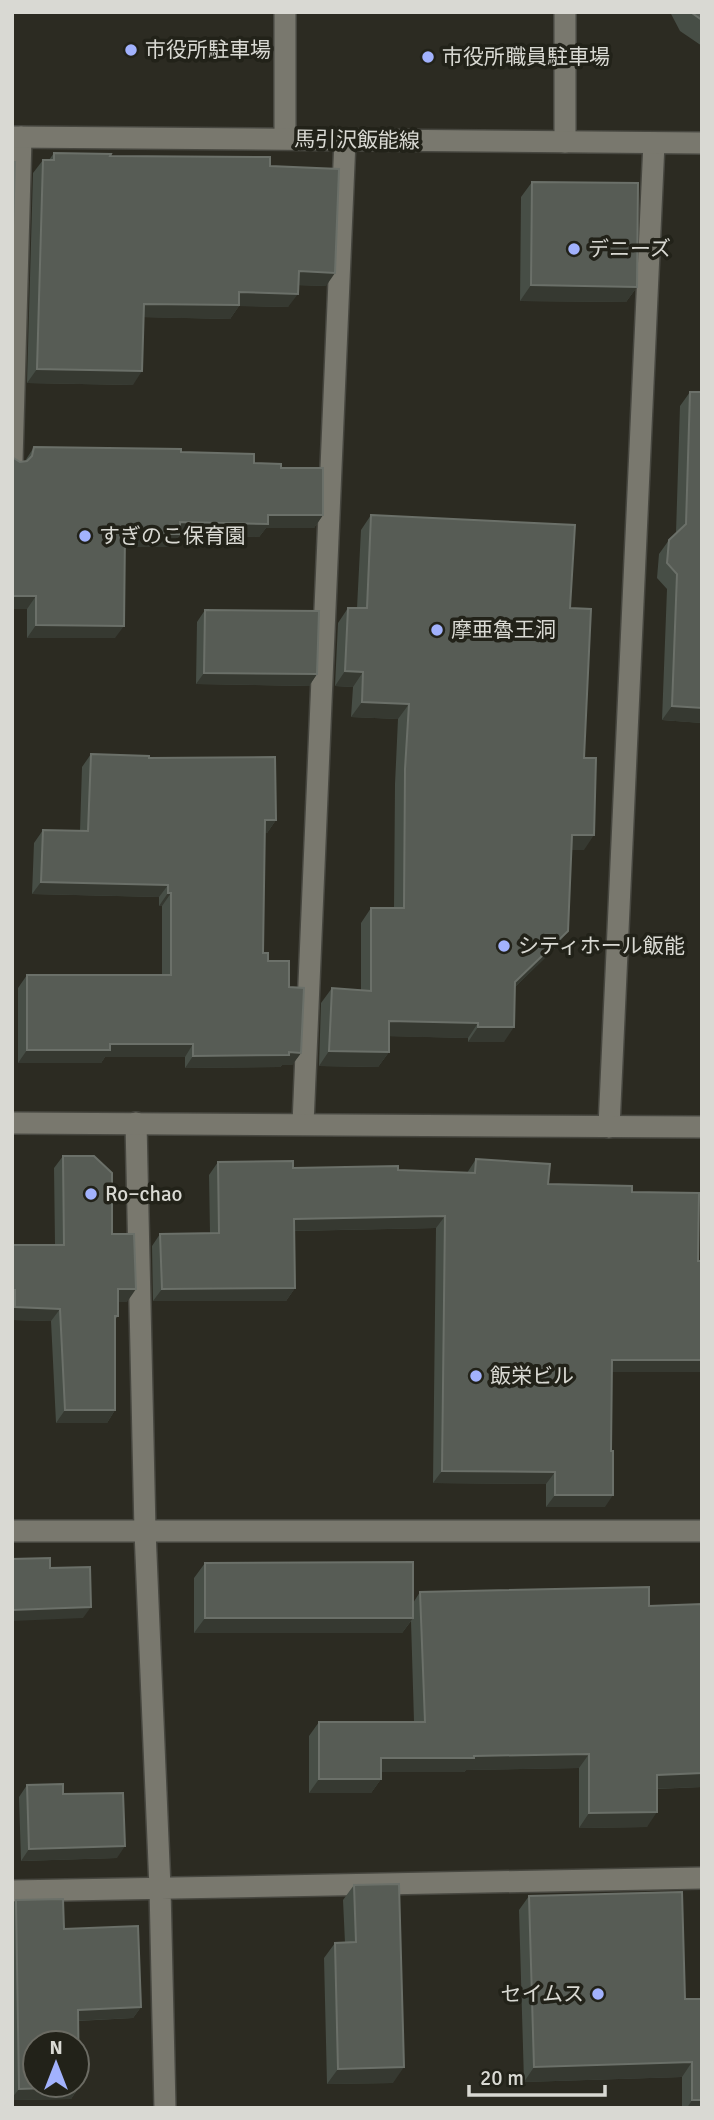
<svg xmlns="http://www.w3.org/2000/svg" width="714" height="2120" font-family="Signika,'Noto Sans JP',sans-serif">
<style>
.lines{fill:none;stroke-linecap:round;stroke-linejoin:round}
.street-casing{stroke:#474740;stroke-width:24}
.secondary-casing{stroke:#474740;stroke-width:24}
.street{stroke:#79786e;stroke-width:21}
.secondary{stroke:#79786e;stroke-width:21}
.wall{fill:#474e46}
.shaded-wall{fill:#363931}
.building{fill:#575c55;stroke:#6b7069;stroke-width:2;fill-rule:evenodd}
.poi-dot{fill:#a2b2fd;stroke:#222219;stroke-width:2.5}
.labels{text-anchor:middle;stroke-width:7;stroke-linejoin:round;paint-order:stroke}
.poi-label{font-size:21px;fill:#d9d9d3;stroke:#222219;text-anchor:start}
.street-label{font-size:21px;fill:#d9d9d3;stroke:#222219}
</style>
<rect width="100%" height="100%" fill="#2c2b22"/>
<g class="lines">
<!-- street casing -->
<g class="street-casing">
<path id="street" d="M285 12V138
M565 12V142
M12 462 21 137
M136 1123 145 1531 160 1888 165 2108
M303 1124 345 140
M609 1127 654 143
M12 1531H702
M12 1891 702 1878"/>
</g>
<!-- secondary casing -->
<g class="secondary-casing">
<path id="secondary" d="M12 137 702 143
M12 1123 702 1127"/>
</g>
<!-- street -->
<use href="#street" class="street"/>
<!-- secondary -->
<use href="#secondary" class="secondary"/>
</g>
<!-- wall -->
<path class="wall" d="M670 12H702V46L680 31Z
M54 153 270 166 326 286 298 285 288 307 239 306 230 319 143 317 133 385 27 383 33 173 43 160H49Z
M532 182 637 287 626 302 520 301 521 197Z
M690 392 702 723 662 720 667 589 657 578 659 554 669 540 676 533 680 406Z
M34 447 181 452 281 468 323 515 314 528H266L259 537 180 535 171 547H125L115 638H27V609L20 462 25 461Z
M371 515 570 608 584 758V850H572L557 946 515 987 504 1042H468V1038L389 1036V1052L378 1067 319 1066 321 1003 332 988 361 990V923L371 908H394L395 784 398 719 351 717 353 687 335 686 338 623 348 608H357L361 530Z
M205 610 317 674 309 686 196 684 197 622Z
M91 754 149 758 276 820 267 833H265L263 953 268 961 289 987 301 1053 292 1065H282L280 1067 185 1068V1057H105L101 1063H18V988L27 975H162V906H159V897L32 894 34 843 43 830 80 831 82 767Z
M63 1156 112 1234 127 1302H118V1316L115 1320V1410L107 1423H56L51 1321 12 1320V1245H55L54 1168Z
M476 1159 548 1184 632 1192 698 1261 702 1372H612L605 1507H546V1484L433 1483 436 1228 294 1231 295 1288 286 1301H153L152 1246 160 1234 210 1233 209 1175 218 1162 293 1168 398 1170 467 1173Z
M205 1563 413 1603 420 1592 649 1606 702 1604V1787L657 1789 647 1827 579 1828V1768L466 1770 464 1772H381V1779L371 1793H309V1736L319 1722H414L411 1621 402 1633H194V1578Z
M27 1785 63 1794 117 1858 21 1861 19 1797Z
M354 1885 393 2083 327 2084 324 1958 335 1943H345L343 1900Z
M529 1896 685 1999 702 2108H682V2077L524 2082 519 1910Z
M16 1900 64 1929 141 2007 133 2018 78 2021 79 2087 71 2099 12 2100V1905Z"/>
<!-- shaded-wall -->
<path class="shaded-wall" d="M299 271 335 273 326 286 290 285Z
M531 285 637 287 626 302 520 301Z
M239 292 298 294 288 307 239 306 230 319 134 317 144 304Z
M37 369 142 371 133 385 27 383Z
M268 515H323L314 528H266L259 537 180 535 171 547H116L125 534 180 522Z
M12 596H36L27 609H12Z
M36 625 124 626 115 638H27Z
M345 671 363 672 353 687 335 686Z
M204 673 317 674 309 686 196 684Z
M362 702 409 704 398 719 351 717Z
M672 706 702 708V723L662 720Z
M265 820H276L267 833H256Z
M572 835H594L584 850H562Z
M41 882 168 885 159 897 32 894Z
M168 893H171L162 906H159Z
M568 931 557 946 505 997 515 982Z
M389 1021 478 1023 468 1038 378 1036Z
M478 1027H514L504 1042H468Z
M110 1044H193L185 1057H105L101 1063H18L27 1050Z
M329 1051 389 1052 378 1067 319 1066Z
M289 1052 301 1053 292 1065H282L280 1067 185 1068 193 1056Z
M445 1216 436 1228 285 1231 294 1219Z
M295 1288 286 1301H153L162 1289Z
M118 1289H136L127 1302H109Z
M15 1307 60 1309 51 1321 12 1320V1311Z
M612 1360H702V1372H604Z
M65 1410H115L107 1423H56Z
M442 1471 555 1472 546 1484 433 1483Z
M555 1495H613L605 1507H546Z
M91 1607 83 1618 12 1621V1610Z
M205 1618H413L402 1633H194Z
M589 1754 579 1768 466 1770 464 1772H371L381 1758Z
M702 1773V1787L647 1789 657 1775Z
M319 1779H381L371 1793H309Z
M657 1812 647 1827 579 1828 589 1813Z
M125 1846 117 1858 21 1861 29 1849Z
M141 2007 133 2018 70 2021 78 2010Z
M692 2062 682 2077 524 2082 534 2067Z
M404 2067 393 2083 327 2084 338 2069Z
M79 2087 71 2099 12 2100V2098L19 2089Z
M692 2100H702V2108H687Z"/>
<!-- building -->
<path class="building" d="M691 12H702V20L692 13Z
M54 153 111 154 110 156 270 157V166L339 169 335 273 299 271 298 294 239 292V305L144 304 142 371 37 369 43 160H54Z
M12 162H15L12 257Z
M532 182 638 183 637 287 531 285Z
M690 392H702V708L672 706 677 574 667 563 669 540 686 524Z
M34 447 181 449V452L254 454V463L281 464V468H323V515H268V524L180 522V534H125L124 626 36 625V596H12V457L20 462 27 461 32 456Z
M371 515 575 525 570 608 591 609 584 758H596L594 835H572L568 931 515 982 514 1027H478V1023L389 1021V1052L329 1051 332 988 371 991V908H404L405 769 409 704 362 702 363 672 345 671 348 608H367Z
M205 610 319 611 317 674 204 673Z
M91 754 149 756V758L275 757 276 820H265L263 953H268V961H289V987L304 988 301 1053 289 1052V1055L193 1056V1044H110V1050H27V975H171V893H168V885L41 882 43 830 88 831Z
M63 1156H94L112 1173V1234H134L136 1289H118V1316H115V1410H65L60 1309 15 1307V1290H12V1245H64Z
M476 1159 550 1164 548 1184 632 1186V1192L699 1193 698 1261H702V1360H612L611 1451H613V1495H555V1472L442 1471 445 1216 294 1219 295 1288 162 1289 160 1234 219 1233 218 1162 293 1161V1168L398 1166V1170L475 1173Z
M50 1558V1568L90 1567 91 1607 12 1610V1559Z
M413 1562V1618H205V1563Z
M649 1587V1606L702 1604V1773L657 1775V1812L589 1813V1754L474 1756V1758H381V1779H319V1722H425L420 1592Z
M63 1784V1794L123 1793 125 1846 29 1849 27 1785Z
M399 1884 404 2067 338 2069 335 1943 356 1942 354 1885Z
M682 1892 685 1999H702V2100H692V2062L534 2067 529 1896Z
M63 1899 64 1929 138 1926 141 2007 78 2010 79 2087 19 2089 16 1900ZM35 2043H77V2085H35Z"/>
<!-- markers -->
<g class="poi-dot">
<circle cx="131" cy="50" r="7"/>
<circle cx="428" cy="57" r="7"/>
<circle cx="574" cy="249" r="7"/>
<circle cx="85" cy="536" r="7"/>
<circle cx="437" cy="630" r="7"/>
<circle cx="504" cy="946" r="7"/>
<circle cx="91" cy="1194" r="7"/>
<circle cx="476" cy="1376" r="7"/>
<circle cx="598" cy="1994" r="7"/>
</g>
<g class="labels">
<!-- poi labels -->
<g class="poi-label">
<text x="145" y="57">市役所駐車場</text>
<text x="442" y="64">市役所職員駐車場</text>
<text x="588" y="256">デニーズ</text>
<text x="99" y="543">すぎのこ保育園</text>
<text x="451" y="637">摩亜魯王洞</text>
<text x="518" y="953">シティホール飯能</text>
<text x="105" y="1201">Ro−chao</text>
<text x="490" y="1383">飯栄ビル</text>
<text x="584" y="2001" text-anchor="end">セイムス</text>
</g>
<!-- street labels -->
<g class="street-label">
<text transform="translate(357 140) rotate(1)" y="7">馬引沢飯能線</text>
</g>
</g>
<!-- border -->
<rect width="714" height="2120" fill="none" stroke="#d9d9d3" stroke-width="28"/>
<!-- north arrow -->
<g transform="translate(56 2064)"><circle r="33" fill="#222219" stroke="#6b6b63" stroke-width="2"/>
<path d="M0-5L12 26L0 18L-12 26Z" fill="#a2b2fd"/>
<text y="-10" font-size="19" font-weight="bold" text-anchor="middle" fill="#d9d9d3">N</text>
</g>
<!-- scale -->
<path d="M469 2085v10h136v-10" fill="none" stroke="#d9d9d3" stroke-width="3.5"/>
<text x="480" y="2085" font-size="21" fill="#d9d9d3" stroke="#222219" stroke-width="5" paint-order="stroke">20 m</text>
</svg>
